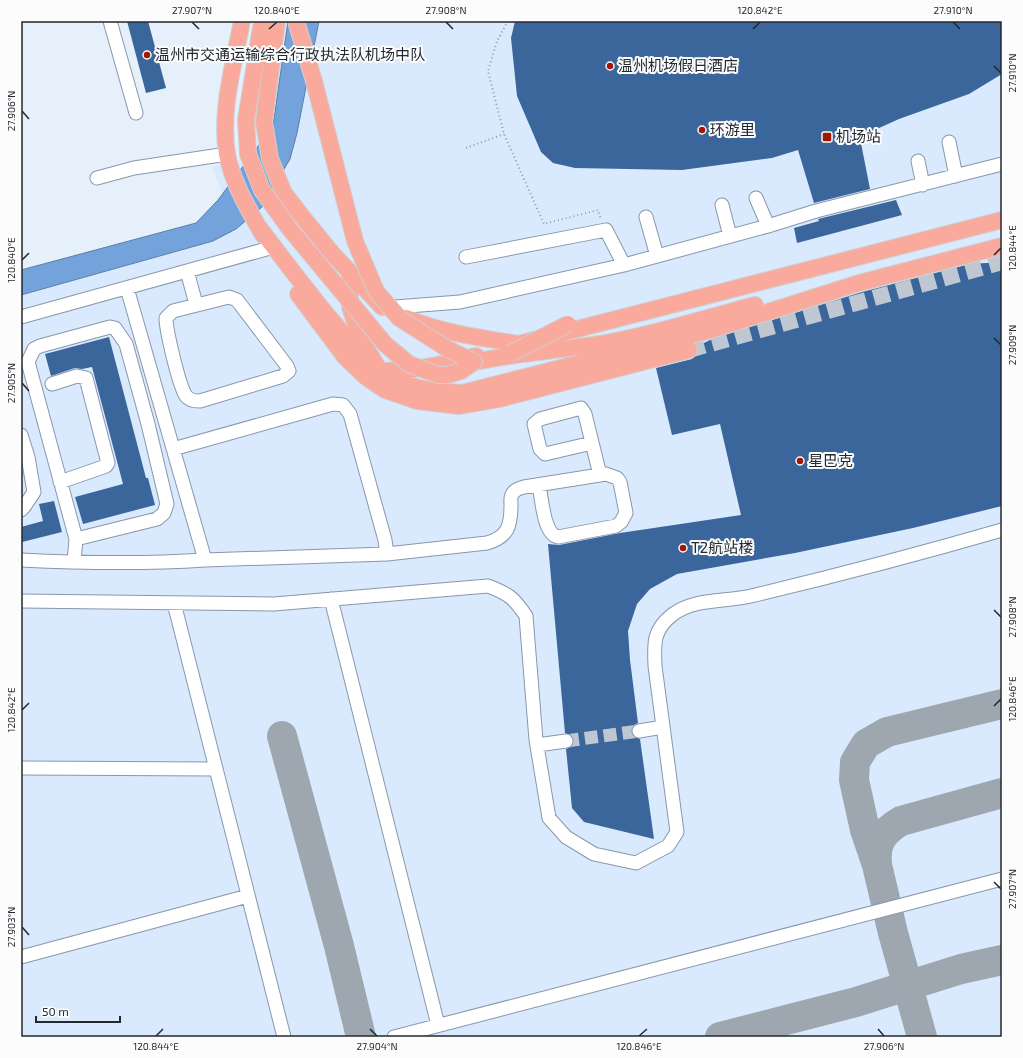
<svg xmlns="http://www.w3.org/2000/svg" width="1023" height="1058" font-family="'Exo 2','Noto Sans SC',sans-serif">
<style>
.built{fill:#d9eafe}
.water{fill:#74a3dc;stroke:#5b7ea8}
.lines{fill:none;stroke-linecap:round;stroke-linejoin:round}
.taxiway{stroke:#9ea7b0;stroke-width:30}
.building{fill:#3a669b}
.minor-tunnel{stroke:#bfc8d2;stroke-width:13;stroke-dasharray:13 6;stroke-linecap:butt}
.major-tunnel{stroke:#bfc8d2;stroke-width:16;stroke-dasharray:16 8;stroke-linecap:butt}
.minor-casing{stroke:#8997a9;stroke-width:15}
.major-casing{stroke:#ced0d1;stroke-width:18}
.path{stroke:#929aa3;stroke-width:2;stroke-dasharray:1 3;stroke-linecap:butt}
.minor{stroke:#fff;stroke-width:13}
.major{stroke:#faaa9d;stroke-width:16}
.major-bridge-casing{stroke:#ced0d1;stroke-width:18;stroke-linecap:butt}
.major-bridge{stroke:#faaa9d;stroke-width:16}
.ticks{fill:none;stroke:#22282f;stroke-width:1.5}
.poi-dot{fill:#a61402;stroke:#fcfcfc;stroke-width:1.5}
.labels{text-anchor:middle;stroke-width:4;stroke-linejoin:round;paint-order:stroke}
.poi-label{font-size:15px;fill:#22282f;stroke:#fcfcfc;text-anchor:start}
.neatline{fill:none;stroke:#22282f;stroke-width:1.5}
.ticks-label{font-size:10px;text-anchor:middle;fill:#22282f}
</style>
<rect width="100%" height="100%" fill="#e6f0fb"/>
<!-- built -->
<path class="built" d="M267 21H1002V1037H21V295L213 241 236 229 212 167 239 160V114Z"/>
<!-- water -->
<path class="water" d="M288 21H319L297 133 290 159 262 207 236 229 213 241 21 295V270L196 223 218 200 273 126Z"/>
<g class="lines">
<!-- taxiway -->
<path class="taxiway" d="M282 736 339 946 361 1037
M877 865C875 843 882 832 901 821L1002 793
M720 1037 856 1002 961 969 1002 960
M922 1037 893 933 877 865 865 830 854 780 855 762 866 744 887 732 1002 704"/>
</g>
<!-- building -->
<path class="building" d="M127 21H148L166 88 146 93Z
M515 21H1002V74L969 94 899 119 868 133H859L870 189 814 203 798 150 772 158 682 170 575 168 553 163 541 152 517 96 511 38Z
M896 200 902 215 797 243 794 228 819 221 818 219Z
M1002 262V506L913 528 795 553 677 574 650 589 637 604 628 631 630 660 638 723 634 725 631 732 633 736 640 739 654 839 584 822 572 808 566 749 571 747 574 740 572 736 565 733 548 544 559 545 620 533 741 515 720 424 672 435 656 368 692 359 698 353V346L712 339 862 292 970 264Z
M109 337 146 478H148L155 505 83 524 75 497 123 484 92 367 82 369 75 368 51 376 45 354Z
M54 501 62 532 22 542 21 527 43 521 39 504Z"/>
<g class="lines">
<!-- minor-tunnel -->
<path class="minor-tunnel" d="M566 741 639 731"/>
<!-- major-tunnel -->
<path class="major-tunnel" d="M689 350 1002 262"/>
<!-- minor casing -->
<g class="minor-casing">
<path id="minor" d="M110 21 136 113
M949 142 956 176
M918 161 923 185
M97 178 134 168 227 154
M756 198 768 226
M722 205 730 236
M646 217 657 256
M466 257 606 230 624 265
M187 271 196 304
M229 297 237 300 287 366 289 371 283 376 200 401C195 401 189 400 186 396 179 386 166 330 166 318L173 311Z
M382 308 460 302 624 265 768 226 816 211 1002 164
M21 317 270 248
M52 384 77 376 86 378 108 463 106 466 60 482
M21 435 28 457 34 492 24 507 21 510
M592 443 545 454 540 449 534 424 540 419 581 408 585 414 600 475
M173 449 333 404 343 405 350 414 385 540 387 554
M21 560C82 563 144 564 205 560L127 288
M205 560 387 554 487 543C508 537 511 526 511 505 511 501 510 496 513 493 515 490 520 488 524 487L606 474 617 478 620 482 626 513 621 522 616 526 558 537C543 534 542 498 539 485
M74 562 76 539 157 519 164 513 167 504 148 424 126 344 115 328 110 327 40 346 34 349 28 362 76 539
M331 599 438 1025
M21 601 274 604 488 586C509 594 514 598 526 616L536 740 549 818 566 837 594 854 636 863 668 846 677 832 655 666C654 643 653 630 672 615 694 598 725 602 751 596 835 576 919 554 1002 530
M174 603 284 1037
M639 731 663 727
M537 745 566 741
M21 768 216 769
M21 957 248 896
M394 1037 1002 879"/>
</g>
<!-- major casing -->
<g class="major-casing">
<path id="major" d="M242 21C234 64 220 110 227 154 232 182 249 210 263 235
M277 21 264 122 270 159 284 193 301 215 331 252 382 307
M262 190 248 154 246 120 262 21
M258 226C283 259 307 291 333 322 352 344 370 368 397 381 418 390 440 391 462 393L711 330 859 283 1002 246
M350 273V307L361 340 380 371C414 371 444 365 476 356
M298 294 345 357 366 377 385 390 417 401 459 406 499 399 689 350
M406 318C443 333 481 338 519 344L1002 220
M474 362C521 352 569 350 616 341 663 332 709 317 755 305"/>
</g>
<!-- path -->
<path class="path" d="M508 21 497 41 488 71 504 134 544 224 598 210 601 220
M466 148 504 134"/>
<!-- minor -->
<use href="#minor" class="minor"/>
<!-- major -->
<use href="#major" class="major"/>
<!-- major-bridge casing -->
<g class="major-bridge-casing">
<path id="major-bridge" d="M262 190 289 228 385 344 409 364 438 375H447L461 371 474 362 446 348 399 318 376 291 355 241 314 81 296 21
M509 354 568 324"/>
</g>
<!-- major-bridge -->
<use href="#major-bridge" class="major-bridge"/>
</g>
<!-- ticks -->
<path class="ticks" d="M192 22 199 29M446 22 453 29M953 22 960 29M269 29 277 22M753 29 760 22M994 66 1001 73M22 111 29 119M994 255 1001 248M22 260 29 253M994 338 1001 345M22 383 29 391M994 610 1001 617M994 706 1001 699M22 710 29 703M994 882 1001 889M22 927 29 935M370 1029 377 1036M878 1029 884 1036M156 1036 163 1029M639 1036 647 1029"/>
<!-- markers -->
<g class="poi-dot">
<circle cx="147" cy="55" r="4"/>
<circle cx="610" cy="66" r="4"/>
<circle cx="702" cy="130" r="4"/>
<rect x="822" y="132" width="10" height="10" rx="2"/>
<circle cx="800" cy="461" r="4"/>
<circle cx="683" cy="548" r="4"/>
</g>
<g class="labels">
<!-- poi labels -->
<g class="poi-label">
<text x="155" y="60">温州市交通运输综合行政执法队机场中队</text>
<text x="618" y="71">温州机场假日酒店</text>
<text x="710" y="135">环游里</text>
<text x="836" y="142">机场站</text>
<text x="808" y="466">星巴克</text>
<text x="691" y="553">T2航站楼</text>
</g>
</g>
<!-- border -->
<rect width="1023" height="1058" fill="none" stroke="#fcfcfc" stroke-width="44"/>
<!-- scale -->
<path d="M36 1016v6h84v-6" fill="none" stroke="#22282f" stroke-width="2"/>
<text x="42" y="1016" font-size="12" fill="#22282f" stroke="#fcfcfc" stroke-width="3" paint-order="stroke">50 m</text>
<rect x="22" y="22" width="979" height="1014" class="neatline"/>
<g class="ticks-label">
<text x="192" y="14">27.907°N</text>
<text x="277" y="14">120.840°E</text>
<text x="446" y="14">27.908°N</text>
<text x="760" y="14">120.842°E</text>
<text x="953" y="14">27.910°N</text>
<text transform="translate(1012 73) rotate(-90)" y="4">27.910°N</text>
<text transform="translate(11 111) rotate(-90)" y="4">27.906°N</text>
<text transform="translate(1012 248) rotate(-90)" y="4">120.844°E</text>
<text transform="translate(11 260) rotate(-90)" y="4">120.840°E</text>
<text transform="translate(1012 345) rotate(-90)" y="4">27.909°N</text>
<text transform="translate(11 383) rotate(-90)" y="4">27.905°N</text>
<text transform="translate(1012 617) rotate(-90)" y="4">27.908°N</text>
<text transform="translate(1012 699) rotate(-90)" y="4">120.846°E</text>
<text transform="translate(11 710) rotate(-90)" y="4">120.842°E</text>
<text transform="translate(1012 889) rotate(-90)" y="4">27.907°N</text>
<text transform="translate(11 927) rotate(-90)" y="4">27.903°N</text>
<text x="156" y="1050">120.844°E</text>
<text x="377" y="1050">27.904°N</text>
<text x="639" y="1050">120.846°E</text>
<text x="884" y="1050">27.906°N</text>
</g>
</svg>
